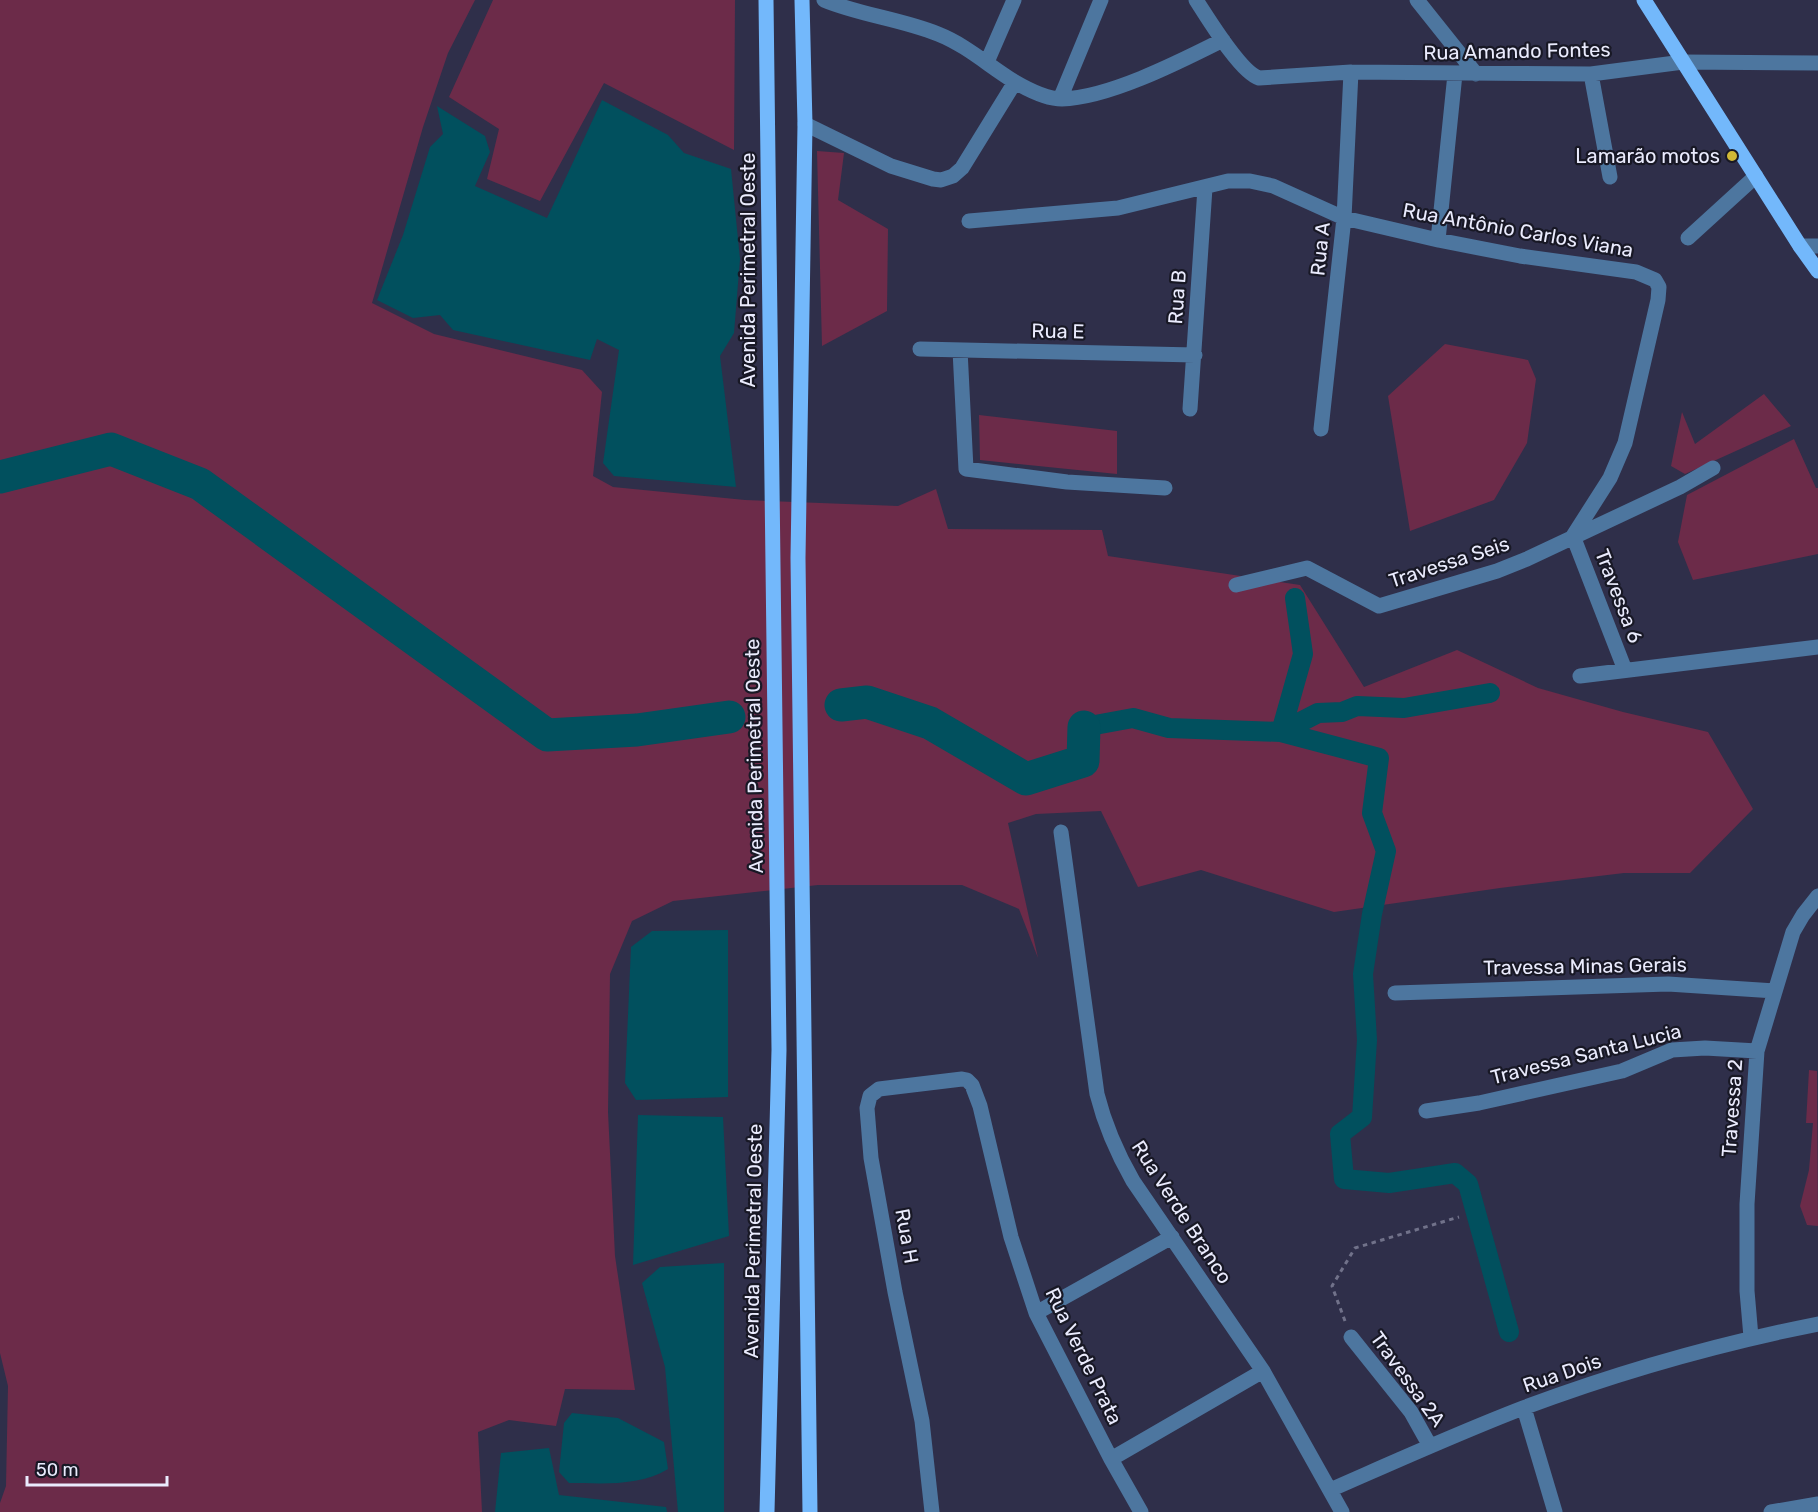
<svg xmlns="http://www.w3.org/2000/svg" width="1818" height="1512" font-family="Rubik,sans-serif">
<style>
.green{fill:#6c2b49}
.water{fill:#01505e}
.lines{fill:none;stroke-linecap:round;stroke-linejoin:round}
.canal{stroke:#01505e;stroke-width:20}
.river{stroke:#01505e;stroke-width:33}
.path{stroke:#71728a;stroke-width:3;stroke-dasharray:4.5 4.5;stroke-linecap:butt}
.minor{stroke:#4d769f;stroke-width:15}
.major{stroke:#73b8fb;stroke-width:15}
.poi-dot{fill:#d0b836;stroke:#181825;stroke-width:2}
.labels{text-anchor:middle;stroke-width:4.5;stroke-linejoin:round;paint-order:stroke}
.street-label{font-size:20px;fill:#eaebfd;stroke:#181825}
.poi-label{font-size:20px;fill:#eaebfd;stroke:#181825;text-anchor:end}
</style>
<rect width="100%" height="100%" fill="#2f2f4a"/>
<!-- green -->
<path class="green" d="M0 0H475L448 53 423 127 372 303 434 334 582 370 602 392 593 476 613 487 745 500 898 506 936 489 948 529 1102 530 1108 556 1300 585 1364 687 1457 650 1538 688 1623 712 1708 732 1753 809 1690 873H1624L1500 888 1334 912 1201 870 1138 887 1101 811 1036 814 1008 823 1038 958 1019 909 962 885H818L673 901 632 921 610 974 608 1112 615 1256 635 1390 565 1389 556 1426 509 1420 478 1432 482 1512H0V1503L6 1486 8 1386 0 1353Z
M493 0H735L734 150 604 83 540 201 487 179 499 129 449 97Z
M817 151 844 153 838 200 888 229 887 311 822 346Z
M1445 344 1528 360 1536 379 1527 443 1494 500 1410 531 1388 396Z
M1764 394 1791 426 1685 474 1671 466 1682 412 1695 444Z
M979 415 1117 431V474L980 460Z
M1794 439 1816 488H1818V554L1693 580 1678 542 1687 495Z
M1809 1070 1817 1071 1818 1226 1807 1225 1800 1206 1809 1170 1813 1123H1806Z"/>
<!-- water -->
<path class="water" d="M602 100 668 135 684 153 731 169 740 259 734 333 720 356 736 487 614 476 603 463 619 350 597 339 590 360 453 330 440 315 413 318 377 300 403 235 430 147 443 134 437 106 485 136 490 152 475 186 547 218Z
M728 930V1097L636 1100 625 1083 631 947 652 931Z
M638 1115 723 1117 729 1236 633 1265Z
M724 1263V1512H678L665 1367 642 1283 660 1267Z
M572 1413 618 1418 664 1442 668 1469C639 1487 601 1483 569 1483L559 1472 564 1423Z
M549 1448 559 1495 666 1507 667 1512H495L501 1453Z"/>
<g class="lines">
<!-- canal -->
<path class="canal" d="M1084 727 1133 718 1169 728 1281 732 1379 758 1372 813 1386 851 1372 914 1363 974 1367 1040 1362 1117 1340 1134 1344 1179 1389 1183 1455 1173 1468 1184 1509 1332
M1281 732 1318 713 1342 712 1357 706 1404 708 1490 693
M1281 732 1303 654 1295 598"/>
<!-- river -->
<path class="river" d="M0 477 111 449 200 484 547 735 637 730 729 717
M841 705 867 702 930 723 1026 779 1083 761 1084 727"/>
<!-- path -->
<path class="path" d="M1345 1321 1332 1286 1355 1248 1459 1217"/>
<!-- minor -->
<path class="minor" d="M824 0C860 15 901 19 938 34 966 45 989 66 1015 82 1027 89 1047 99 1062 99 1109 98 1181 61 1223 40
M1196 0C1208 18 1240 72 1259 78L1351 72 1591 74 1683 62 1818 63
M1417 0 1476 74
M987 62 1014 0
M1591 74 1610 177
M1060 99 1101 0
M805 124 891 166 933 179 941 180 953 176 962 168 1015 82
M969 221 1118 208 1228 181H1250L1273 186 1344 218 1438 240 1520 256 1636 272 1655 280 1659 287 1658 300 1625 443 1610 478 1573 536
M1688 238 1756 176
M1438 240 1455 74
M1800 246H1818
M920 349 1195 355
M960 350 966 469 1067 482 1165 488
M1190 409 1205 188
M1321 429 1344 218 1351 72
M1573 536 1625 670
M1236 585 1307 568 1379 606 1497 571 1527 559 1680 487 1713 468
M1580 676 1818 647
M1061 832 1097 1094C1105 1126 1117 1153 1133 1181L1263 1371 1342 1512
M1395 993 1668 984 1775 991
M1426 1111 1479 1103 1622 1071 1672 1050 1705 1048 1757 1051
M1036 1313 1172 1237
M1351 1337 1411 1412 1430 1446
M1751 1337 1747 1291V1204L1757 1051 1793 932 1803 915 1818 896
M1524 1408 1555 1512
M1111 1459 1263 1371
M1330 1490C1394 1462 1458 1433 1523 1408 1619 1372 1718 1344 1818 1324
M932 1512 922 1421 895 1292 871 1158 867 1108 870 1096 879 1089 962 1079 967 1080 972 1085 980 1106 1011 1237 1036 1313 1111 1459 1141 1512
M1771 1512 1818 1504"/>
<!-- major -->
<path class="major" d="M766 0 779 1050 767 1512
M802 0 805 124 798 558 810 1512
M1644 0 1800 246 1818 271"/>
</g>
<!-- markers -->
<circle class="poi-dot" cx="1732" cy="156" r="6"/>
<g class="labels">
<!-- street labels -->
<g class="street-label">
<text transform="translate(1517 51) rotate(-1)" y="7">Rua Amando Fontes</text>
<text transform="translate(1518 230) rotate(10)" y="7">Rua Antônio Carlos Viana</text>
<text transform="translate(1320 249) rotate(-84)" y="7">Rua A</text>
<text transform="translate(748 270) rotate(-90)" y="7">Avenida Perimetral Oeste</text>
<text transform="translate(1177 297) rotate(-86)" y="7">Rua B</text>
<text transform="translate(1058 331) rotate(1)" y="7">Rua E</text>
<text transform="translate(1449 562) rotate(-18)" y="7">Travessa Seis</text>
<text transform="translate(1619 596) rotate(69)" y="7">Travessa 6</text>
<text transform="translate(754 756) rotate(-91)" y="7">Avenida Perimetral Oeste</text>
<text transform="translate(1585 966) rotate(-1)" y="7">Travessa Minas Gerais</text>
<text transform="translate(1586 1054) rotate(-14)" y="7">Travessa Santa Lucia</text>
<text transform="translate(1732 1108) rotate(-86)" y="7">Travessa 2</text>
<text transform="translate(1182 1212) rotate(57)" y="7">Rua Verde Branco</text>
<text transform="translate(907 1236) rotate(80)" y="7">Rua H</text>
<text transform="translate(753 1241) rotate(-89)" y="7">Avenida Perimetral Oeste</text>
<text transform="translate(1084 1356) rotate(64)" y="7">Rua Verde Prata</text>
<text transform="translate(1562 1373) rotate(-19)" y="7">Rua Dois</text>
<text transform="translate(1408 1379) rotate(54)" y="7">Travessa 2A</text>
</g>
<!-- poi labels -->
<g class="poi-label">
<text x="1720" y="163">Lamarão motos</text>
</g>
</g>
<!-- scale -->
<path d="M27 1476v9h140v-9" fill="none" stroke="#eaebfd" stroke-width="3"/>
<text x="36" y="1476" font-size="18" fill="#eaebfd" stroke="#181825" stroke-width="4.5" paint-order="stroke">50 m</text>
</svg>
